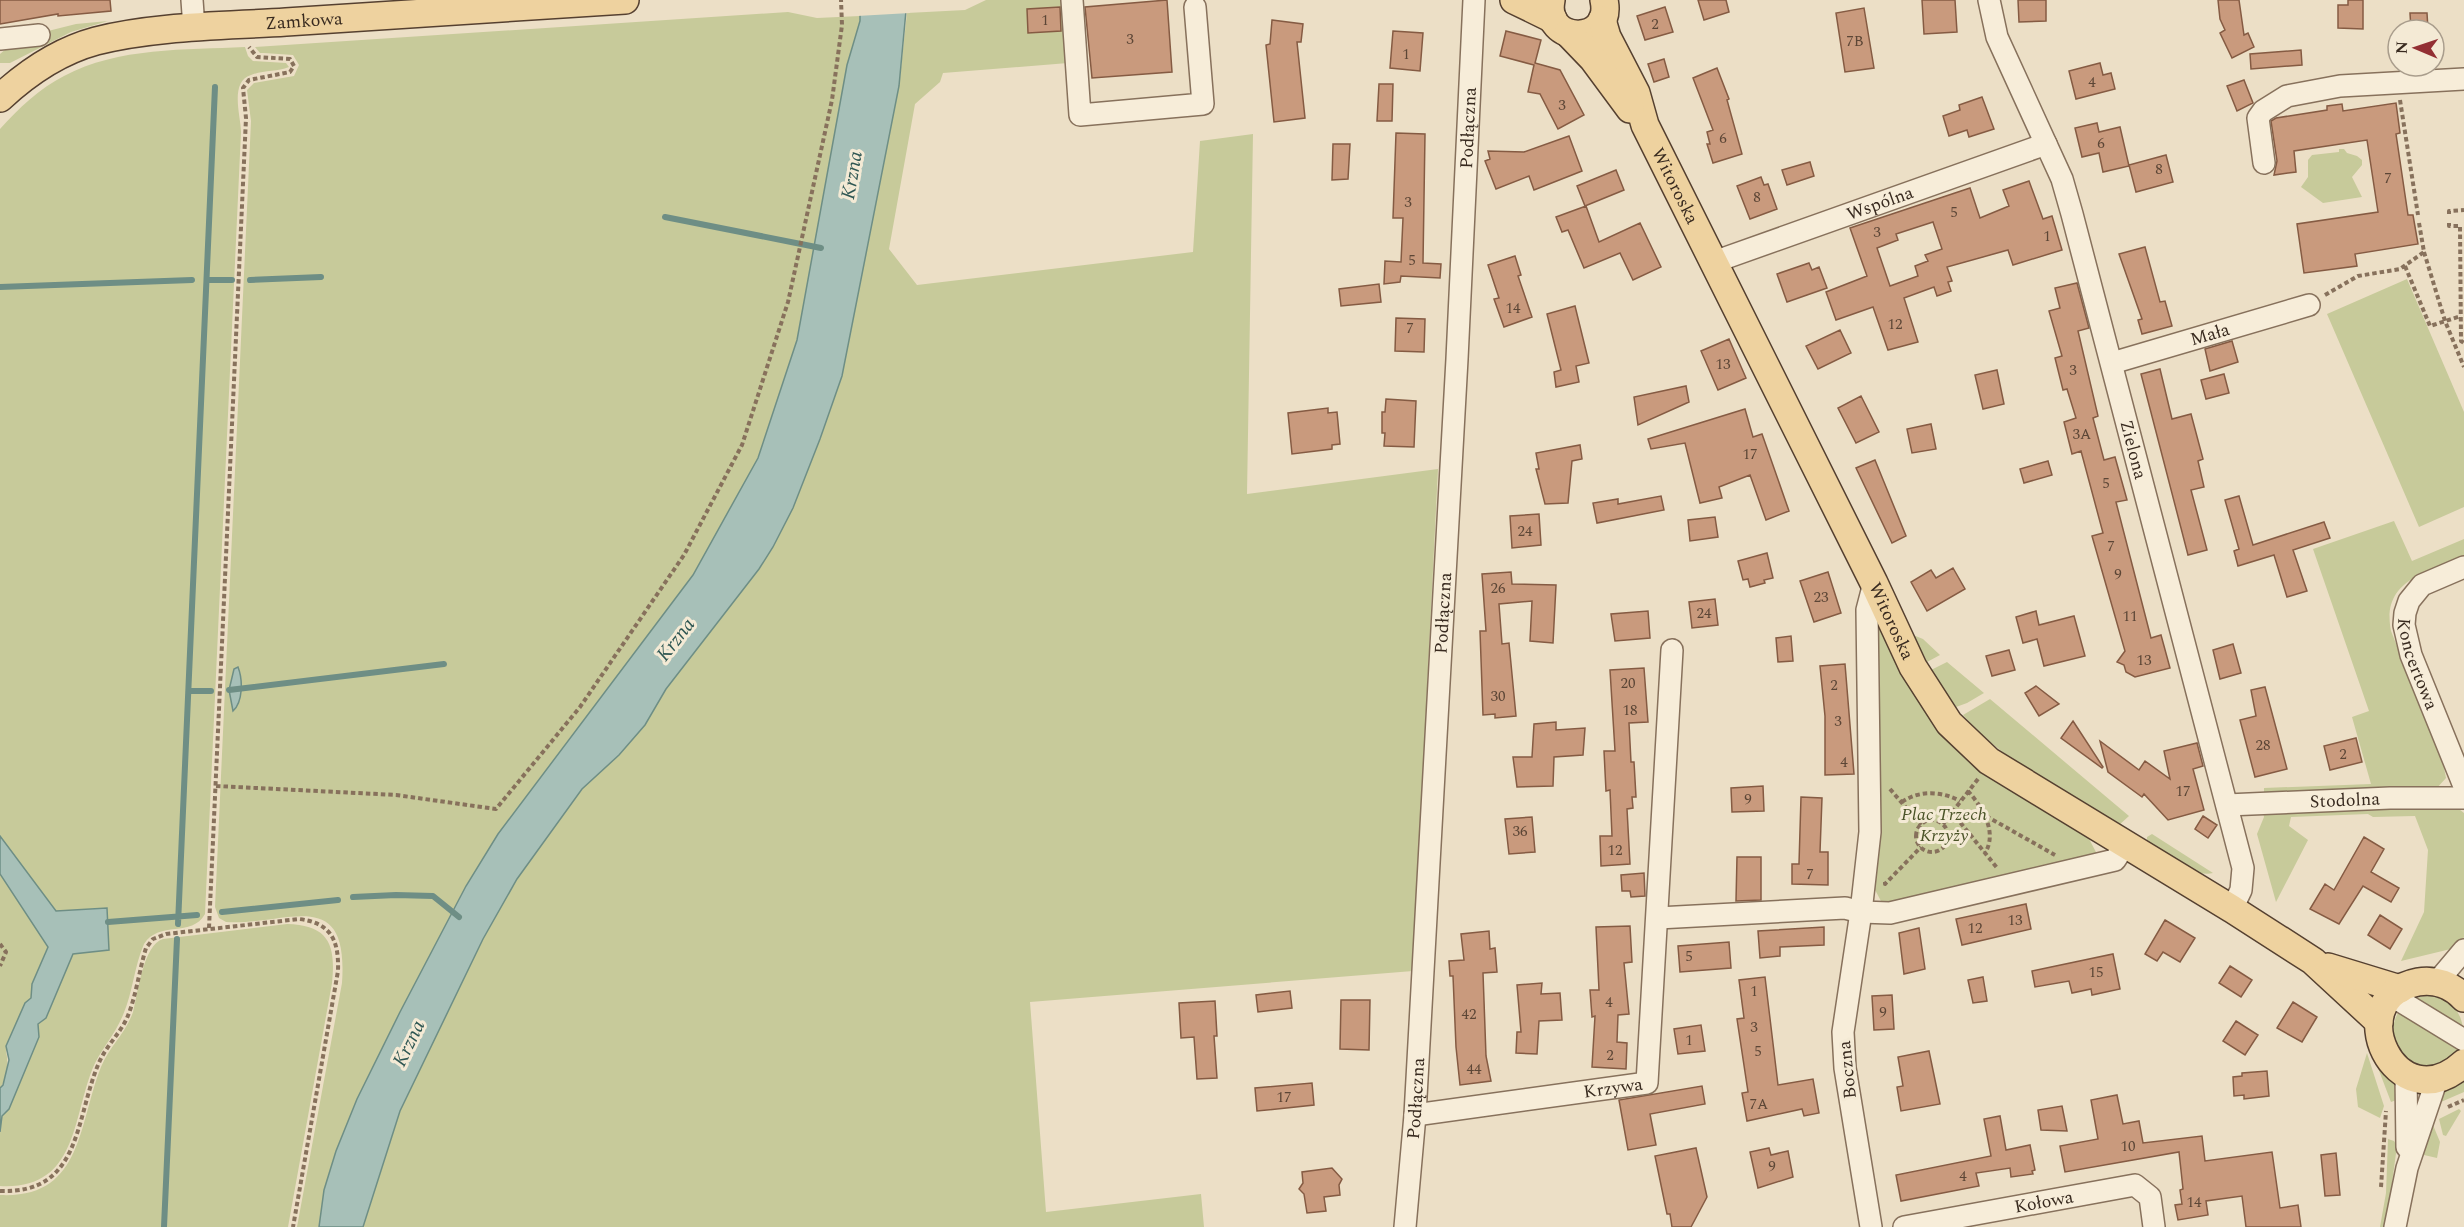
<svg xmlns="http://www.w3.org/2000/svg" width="2464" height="1227" font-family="Spectral,serif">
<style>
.green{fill:#c7ca9a}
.water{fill:#a7c0b8;stroke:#6e8e85;stroke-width:1.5}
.pier{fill:#ecdfc6}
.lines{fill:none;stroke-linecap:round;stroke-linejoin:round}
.stream{stroke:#6e8e85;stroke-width:6}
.building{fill:#c99a7d;stroke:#855b43;stroke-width:1.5;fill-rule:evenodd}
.minor-casing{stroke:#87715c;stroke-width:24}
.major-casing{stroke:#554030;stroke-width:30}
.path{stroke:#87715c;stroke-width:4;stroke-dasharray:4.5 3;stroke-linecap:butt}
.minor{stroke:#f7edd9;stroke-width:21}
.major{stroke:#eed29f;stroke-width:27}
.labels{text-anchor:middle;stroke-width:6;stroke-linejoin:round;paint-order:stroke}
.number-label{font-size:15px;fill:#5c4636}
.street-label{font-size:18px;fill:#382a1f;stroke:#f4ead5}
.park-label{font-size:18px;font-style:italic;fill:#4a5327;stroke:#f4ead5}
.water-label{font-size:20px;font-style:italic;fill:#2f5753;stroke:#f4ead5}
</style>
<rect width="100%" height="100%" fill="#ecdfc6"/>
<!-- green -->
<path class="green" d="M986 0H1064L1068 63 943 73 940 82 915 104 889 249 917 285 1193 252 1200 141 1253 134 1247 494 1438 469 1413 971 1030 1002 1046 1212 1201 1194 1204 1227H363L400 1111 483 939 517 879 582 789 619 755 645 725 666 689 759 569 773 547 793 508 820 439 842 376 899 86 907 13 965 10Z
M788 12 817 18 860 16V21L847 65 797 340 758 458 693 575 498 834 466 886 400 1012 357 1099 336 1151 324 1190 319 1227H297L342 983C349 883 286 926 226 922L219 918 215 907 251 121 247 90 254 83 294 76 299 65 293 55 264 53H260L255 47Z
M108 21 71 32 10 63H0V54L7 48C24 51 36 45 48 34V31L76 24Z
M245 47 248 56 253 61 286 63 289 67C277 72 263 70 251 75 229 82 241 116 241 132L205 914C192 938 159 920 144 944 134 967 133 992 123 1015 115 1035 100 1050 92 1070 72 1122 76 1190 0 1186V1132L2 1116 38 1024 46 1018 73 954 109 950 107 908 56 911 0 836V129C18 109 40 88 64 76 118 47 186 50 245 47Z
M2339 149H2344L2347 153 2357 156 2362 160V165L2352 177 2362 197 2323 203 2301 187 2308 177V160L2312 155 2339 152Z
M2407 279 2464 412V507L2419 527 2327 314Z
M2394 521 2412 561 2464 539V556C2426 573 2381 580 2391 631L2443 763 2446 778 2435 790 2264 796V788L2371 784 2352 717 2369 711 2313 549Z
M1879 628 1882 629 1905 675 2088 837 2097 854 1898 904 1882 903 1873 886 1877 631Z
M1913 635 1923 639 1940 655 1927 662Z
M1947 662 1984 693 1967 703 1956 707 1931 670Z
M1990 699 2129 816 2118 826C2064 792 2005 763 1963 715Z
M2455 806 2464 813V937L2459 947 2401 961 2424 912 2428 850 2415 816 2373 817 2368 814 2291 817 2289 826 2308 840 2276 902 2257 834 2264 817 2263 811Z
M2152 834 2213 873C2192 878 2165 854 2147 843V837Z
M0 874 48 946 32 984 31 998 25 1003 6 1052C9 1063 7 1079 0 1088Z
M287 924C329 925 336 945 332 983L288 1227H0V1195C83 1199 78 1124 101 1067 109 1047 126 1033 133 1012 138 993 143 945 163 939Z
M2393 1031a35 35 0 1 1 70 0a35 35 0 1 1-70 0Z
M2367 1053 2384 1106 2380 1118 2358 1107 2356 1089Z
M2381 1066 2398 1085 2399 1099 2391 1102 2378 1068Z
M2464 1082V1092L2434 1105C2439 1092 2449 1082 2464 1082Z
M2459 1109 2461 1111 2446 1136 2443 1135 2439 1119Z
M2428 1124 2433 1125 2440 1142 2437 1158 2424 1155 2422 1152Z
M2388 1139 2394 1141 2397 1146 2386 1227H2380L2386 1193Z"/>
<!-- water -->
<path class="water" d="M860 0H907L899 86 842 376 820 439 793 508 773 547 759 569 666 689 645 725 619 755 582 789 517 879 483 939 400 1111 363 1227H319L324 1190 336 1151 357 1099 400 1012 466 886 498 834 693 575 758 458 797 340 847 65 860 21Z
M238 667C243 680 243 702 233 711L229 690 234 669Z
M0 836 56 911 107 908 109 950 73 954 46 1018 38 1024 39 1037 9 1109 2 1116 0 1132V1088L3 1085 9 1060 6 1046 25 1003 31 998 32 984 48 947 0 874Z"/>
<!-- pier -->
<path class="pier" d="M857 0H910V13L857 16Z"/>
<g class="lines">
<!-- stream -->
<path class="stream" d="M665 217 821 248
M208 280H232
M250 280 321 277
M0 287 192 280
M229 690 444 664
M189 691H211
M353 897 396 895 433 896 459 917
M222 912 338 900
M108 922 197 915
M178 924 215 87
M164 1227 177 939"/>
</g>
<!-- building -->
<path class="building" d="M0 0H110L111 11 58 16V14L0 24Z
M1167 0 1172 72 1092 78 1085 7Z
M1698 0H1726L1729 12 1704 20Z
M1922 0H1955L1957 32 1924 34Z
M2018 0H2046V21L2019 22Z
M2218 0H2239L2244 35 2248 33 2254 47 2232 58 2220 33 2225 30 2220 19Z
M2348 0H2363V29L2338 28V5H2348Z
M1060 7 1061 31 1028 33 1027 9Z
M1665 7 1673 32 1645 40 1637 16Z
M1864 8 1874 68 1845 72 1836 13Z
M2410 13H2427L2428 30H2411Z
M1272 20 1303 24 1301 42H1297L1305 118 1274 122 1266 45 1270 44Z
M1393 31 1423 33 1420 71 1390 68Z
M1506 31 1541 40 1535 63 1560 70 1584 115 1558 129 1540 94 1528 92 1534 65 1500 56Z
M2301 50 2302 65 2251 69 2250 54Z
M1664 59 1669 77 1654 82 1648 64Z
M2100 63 2103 75 2111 73 2115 89 2076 99 2069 71Z
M1717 68 1729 99 1727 100 1742 154 1713 163 1707 144H1710L1707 132 1713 130 1693 78Z
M2244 80 2253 103 2237 111 2227 86Z
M1379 84H1393L1392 121H1377Z
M1982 97 1994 129 1969 137 1967 130 1949 136 1943 116 1960 110 1959 105Z
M2396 103 2400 133 2396 134 2408 215H2413L2418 244 2355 254 2357 266 2304 273 2297 224 2378 212 2367 140 2294 151 2296 172 2274 175 2277 161 2271 121 2276 118 2327 110V106L2342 104 2343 111Z
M2097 123 2099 132 2120 127 2129 166 2103 172 2099 153 2082 157 2075 128Z
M1396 133 1425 134 1423 263 1441 264 1440 278 1401 276 1400 282 1384 284 1385 261 1401 262 1403 218H1393Z
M1569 136 1582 171 1534 190 1529 176 1496 189 1485 161 1490 159 1488 151 1524 152Z
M1333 144H1350L1348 179 1332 180Z
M2166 155 2173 182 2136 192 2129 165Z
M1810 162 1814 176 1787 185 1782 170Z
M1616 170 1624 190 1585 206 1577 186Z
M1761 177 1764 185 1768 184 1777 209 1750 219 1737 186Z
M2029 181 2043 219 2052 216 2062 250 2013 265 2008 250 1947 267 1952 281 1948 282 1951 291 1937 296 1934 287 1904 298 1918 342 1888 350 1873 307 1836 320 1826 292 1867 276 1850 228 1970 188 1980 218 2009 206 2003 190ZM1933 222 1942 249 1925 255 1928 261 1915 266 1918 276 1890 286 1877 248 1898 240 1896 234Z
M1586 206 1599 242 1640 223 1661 267 1633 280 1620 253 1584 268 1568 230 1562 232 1556 217Z
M2145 247 2160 302 2165 301 2172 326 2142 334 2138 320 2142 319 2119 254Z
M1515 256 1521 275 1518 276 1532 317 1504 327 1494 299 1499 298 1488 265Z
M1809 263 1812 270 1819 267 1827 288 1787 302 1777 274Z
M2077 283 2089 328 2078 331 2098 416 2093 418 2104 460 2115 457 2127 500 2116 502 2151 638 2161 635 2170 668 2135 677 2126 672 2124 665 2117 662 2125 651 2092 536 2103 533 2081 451 2072 454 2064 422 2076 418 2067 389 2063 390 2055 358 2062 356 2049 311 2060 308 2055 288Z
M1379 284 1381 302 1341 306 1339 289Z
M1575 306 1589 363 1576 366 1579 382 1556 387 1554 372 1561 370 1547 314Z
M1396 318 1425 319 1424 352 1395 351Z
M1840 330 1851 353 1818 369 1806 346Z
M1729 339 1746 378 1718 390 1701 351Z
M2232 341 2238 362 2210 371 2205 349Z
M2160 369 2172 419 2191 414 2203 459 2198 461 2204 487 2191 490 2207 550 2188 555 2141 374Z
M1997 370 2004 404 1983 409 1975 375Z
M2224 374 2229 393 2206 399 2201 380Z
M1686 386 1689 402 1638 425 1634 397Z
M1861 396 1879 432 1856 443 1838 408Z
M1386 399 1416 401 1414 447 1384 446 1385 433H1382V412H1385Z
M1328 408V413L1337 412 1340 444 1332 445V449L1292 454 1288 413Z
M1745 409 1753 437 1762 434 1789 511 1766 520 1750 475 1719 487 1722 498 1700 503 1685 443 1651 449 1648 439Z
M1931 424 1936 449 1912 453 1907 429Z
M1580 445 1582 459 1572 461 1568 503 1545 504 1536 469H1539L1536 453Z
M1875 460 1906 536 1892 543 1856 468Z
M2048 461 2052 475 2024 483 2020 469Z
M1661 496 1664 510 1597 523 1593 503 1618 499V504Z
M2239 496 2253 545 2324 522 2330 538 2293 550 2307 591 2287 597 2274 555 2238 566 2234 551 2239 549 2225 500Z
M1539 514 1541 545 1512 548 1510 516Z
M1715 517 1718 537 1690 541 1688 520Z
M1767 553 1773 578 1764 580 1765 583 1750 587 1748 579 1743 580 1738 561Z
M1953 568 1965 589 1927 611 1911 582 1931 570 1936 578Z
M1511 572 1512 584 1556 585 1553 643 1530 641 1532 601 1499 604 1502 644 1509 643 1516 716 1495 718V714L1483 715 1480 631H1486L1482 574Z
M1828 572 1841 613 1814 622 1800 581Z
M1715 599 1718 625 1692 628 1689 602Z
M1648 611 1650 638 1615 641 1611 614Z
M2036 611 2039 625 2074 616 2085 656 2044 666 2037 639 2023 643 2016 617Z
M1791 636 1793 661 1778 662 1776 638Z
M2233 644 2241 673 2220 679 2213 650Z
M2009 650 2015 670 1992 676 1986 656Z
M1845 664 1854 774 1825 775V716L1820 666Z
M1644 668 1648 722 1629 723 1631 762H1634L1636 797H1632L1633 808 1627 809 1630 864 1601 866 1600 836H1612L1610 790 1606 791 1604 751H1615L1610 670Z
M2036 686 2059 704 2039 716 2025 693Z
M2265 687 2287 769 2255 777 2240 720 2256 716 2251 690Z
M2073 721 2103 767 2102 768 2061 738Z
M1556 722V730L1585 728 1583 755 1554 757 1553 786 1517 787 1513 757H1532L1534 724Z
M2356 738 2362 762 2330 770 2324 746Z
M2100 741 2139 770 2145 761 2170 779 2164 751 2197 743 2203 766 2193 769 2204 810 2168 820 2144 794 2142 797 2108 772Z
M1763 786 1764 811 1732 812 1731 788Z
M1801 797 1822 798 1820 852H1828V885L1792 884V864H1799Z
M2203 816 2217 825 2208 838 2195 829Z
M1532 817 1535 852 1509 854 1505 819Z
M2364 837 2384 849 2371 872 2399 888 2391 902 2363 886 2339 924 2310 909 2325 884 2334 890Z
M1737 857H1761V900L1736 901Z
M1644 873 1645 896 1631 897 1630 891H1622L1621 875Z
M2026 904 2031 929 1962 945 1956 919Z
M2380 915 2402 929 2390 949 2368 935Z
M2165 920 2195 938 2180 962 2163 952 2157 961 2145 954Z
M1630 926 1632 962 1624 963 1629 1014 1618 1015 1617 1042 1627 1043 1626 1069 1592 1067 1595 1016 1592 1017 1590 990H1599L1596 927Z
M1824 927V945L1780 947V956L1760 958 1758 931Z
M1919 928 1925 969 1904 974 1899 933Z
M1489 931 1490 949 1495 948 1497 972 1483 973 1486 1056 1491 1081 1460 1085 1456 1047 1453 976H1450L1449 961 1464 960 1461 934Z
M1729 942 1731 968 1680 972 1678 946Z
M2113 954 2120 989 2092 995 2091 989 2072 993 2069 981 2035 987 2032 971Z
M2230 966 2252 980 2241 997 2219 983Z
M1765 977 1778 1085 1813 1079 1819 1113 1804 1116 1802 1109 1747 1121 1742 1093 1748 1092 1737 1019 1744 1018 1739 980Z
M1983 977 1987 1001 1973 1003 1968 980Z
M1542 983 1541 994 1560 993 1562 1020 1539 1021 1537 1054 1516 1053 1517 1032H1521L1517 985Z
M1290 991 1292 1008 1258 1012 1256 995Z
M1892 995 1894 1029 1874 1030 1872 996Z
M1341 1000H1370L1369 1050 1340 1049Z
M1215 1001 1217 1036H1214L1217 1078 1197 1079 1194 1037 1181 1038 1179 1003Z
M2293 1002 2317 1017 2302 1042 2277 1028Z
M2236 1021 2258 1035 2245 1055 2223 1041Z
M1701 1025 1705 1051 1678 1054 1674 1029Z
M1929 1051 1940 1104 1901 1111 1897 1087 1903 1086 1898 1057Z
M2267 1071 2269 1096 2244 1099V1095L2234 1096 2233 1077 2242 1076V1073Z
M1312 1083 1314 1105 1257 1111 1255 1088Z
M1702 1086 1705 1104 1650 1114 1656 1145 1628 1150 1619 1100Z
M2117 1095 2123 1124 2139 1121 2143 1143 2202 1136 2205 1161 2272 1152 2280 1208 2298 1205 2301 1227H2246L2242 1196 2206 1201 2208 1215 2178 1220 2175 1205 2182 1204 2180 1190 2183 1189 2179 1152 2065 1172 2060 1146 2098 1139 2091 1100Z
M2062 1106 2067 1131 2041 1130 2038 1110Z
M2000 1116 2006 1150 2030 1145 2035 1170 2032 1171 2033 1174 2011 1177 2010 1168 1976 1173 1979 1186 1901 1201 1896 1175 1991 1156 1984 1119Z
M1696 1148 1707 1197 1691 1227H1672L1670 1214H1667L1655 1156Z
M1769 1148 1771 1155 1788 1151 1793 1177 1758 1188 1750 1152Z
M2336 1153 2340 1195 2325 1196 2321 1155Z
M1332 1168 1342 1179 1339 1185 1340 1195 1324 1197 1326 1211 1307 1213 1304 1194 1299 1189 1303 1183 1302 1172Z"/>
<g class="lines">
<!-- minor casing -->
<g class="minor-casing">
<g id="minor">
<path d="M192 0 194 28"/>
<path d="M1072 0 1080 115 1203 104 1195 7"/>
<path id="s1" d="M1989 0 1997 37 2062 179 2072 214 2243 868 2241 890 2232 909"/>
<path d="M0 39 39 35"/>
<path d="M2264 163 2258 118 2263 111 2287 96 2340 86 2464 79"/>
<path id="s2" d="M1714 262 2046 144"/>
<path id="s3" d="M2112 363 2309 305"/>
<path id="s4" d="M2464 567 2422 585 2409 601 2405 613 2404 625 2411 655 2464 786"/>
<path id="s5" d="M2227 805 2390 798H2464"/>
<path d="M1658 918 1845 908 1861 912 1890 913 2115 860 2125 845"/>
<path d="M2437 982 2464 950"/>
<path d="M2392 996 2464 1040"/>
<path d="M2406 1075 2407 1147"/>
<path id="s6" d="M1415 1115 1647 1083 1672 650"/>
<path id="s7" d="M1405 1227 1415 1115 1457 359 1474 0"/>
<path d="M1871 1227 1845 1068 1843 1032 1861 912 1870 832 1867 610 1874 583"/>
<path id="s8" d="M1904 1227 2135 1185 2150 1197 2154 1227"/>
<path d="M2395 1227 2407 1168 2437 1079"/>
</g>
</g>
<!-- major casing -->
<g class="major-casing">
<g id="major">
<path d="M1514 0 1553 19"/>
<path d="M1551 0C1542 45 1614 46 1604 0"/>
<path id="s9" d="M1602 20 1607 37 1636 93 1645 125 1874 583 1913 667 1949 723 1989 761 2232 909 2313 961 2379 1022"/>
<path d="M1568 33 1593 59 1630 109"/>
<path id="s10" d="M0 98C28 72 59 51 96 41 154 26 226 26 286 22 399 14 512 7 625 0"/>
<path d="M2328 967 2400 989"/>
<path d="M2464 998C2452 985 2435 979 2418 982 2337 998 2396 1125 2464 1063"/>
</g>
</g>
<!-- path -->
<path class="path" d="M2400 100 2418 215
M2449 214V211L2464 210
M2449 223V226H2460L2461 341 2464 343
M2424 252 2445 321 2464 367
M2405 266 2430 326 2461 316
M2325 295 2358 276 2400 269 2424 252 2419 223
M216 786 396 795 496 809 580 707 684 555 742 445 788 302 832 100 842 25 841 0
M1890 789 1921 825
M1968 791C1982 807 1998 832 1985 853
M1902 802C1919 790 1942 791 1960 801
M1951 811 1998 869
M1986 816 2055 855
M1916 836a16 16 0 1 1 32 0a16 16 0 1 1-32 0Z
M1943 824 1978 779
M1885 882V884L1921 847
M209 928 246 118 243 88 249 80 290 72 294 66 290 59 257 57 249 47
M0 944 6 952 0 966
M2448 1107 2464 1100
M2381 1187 2386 1111
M0 1191C81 1194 75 1120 98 1065 105 1047 119 1035 127 1018 136 997 139 971 146 948L153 939 166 934 299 919C331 923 339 940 338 971L293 1227"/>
<!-- minor -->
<use href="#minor" class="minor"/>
<!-- major -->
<use href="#major" class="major"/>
</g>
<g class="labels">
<!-- number labels -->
<g class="number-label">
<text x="1045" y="25">1</text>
<text x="1655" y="29">2</text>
<text x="1130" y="44">3</text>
<text x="1855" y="46">7B</text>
<text x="1406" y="59">1</text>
<text x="2092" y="87">4</text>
<text x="1562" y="110">3</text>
<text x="1723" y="143">6</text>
<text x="2101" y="148">6</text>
<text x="2159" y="174">8</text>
<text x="2388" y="183">7</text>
<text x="1757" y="202">8</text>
<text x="1408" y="207">3</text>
<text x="1954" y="217">5</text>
<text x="1877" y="237">3</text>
<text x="2047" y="241">1</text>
<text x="1412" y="265">5</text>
<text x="1513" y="313">14</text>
<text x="1895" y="329">12</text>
<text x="1410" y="333">7</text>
<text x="1723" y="369">13</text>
<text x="2073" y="375">3</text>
<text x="2082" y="439">3A</text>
<text x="1750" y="459">17</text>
<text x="2106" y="488">5</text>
<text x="1525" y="536">24</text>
<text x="2111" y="551">7</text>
<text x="2118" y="579">9</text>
<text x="1498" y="593">26</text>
<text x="1821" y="602">23</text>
<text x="1704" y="618">24</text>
<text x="2130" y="621">11</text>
<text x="2144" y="665">13</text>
<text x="1628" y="688">20</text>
<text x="1834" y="690">2</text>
<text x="1498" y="701">30</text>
<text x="1630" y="715">18</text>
<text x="1838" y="726">3</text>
<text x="2263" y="750">28</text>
<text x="2343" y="759">2</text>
<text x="1844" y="767">4</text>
<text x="2183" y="796">17</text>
<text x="1748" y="804">9</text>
<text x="1520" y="836">36</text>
<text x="1615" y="855">12</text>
<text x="1810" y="879">7</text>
<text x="2015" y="925">13</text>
<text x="1975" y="933">12</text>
<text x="1689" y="961">5</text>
<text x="2096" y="977">15</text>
<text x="1754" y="996">1</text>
<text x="1609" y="1007">4</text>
<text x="1883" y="1017">9</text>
<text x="1469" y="1019">42</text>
<text x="1754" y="1032">3</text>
<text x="1689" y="1045">1</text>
<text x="1758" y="1056">5</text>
<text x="1610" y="1060">2</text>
<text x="1474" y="1074">44</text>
<text x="1284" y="1102">17</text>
<text x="1759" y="1109">7A</text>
<text x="2128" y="1151">10</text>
<text x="1772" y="1171">9</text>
<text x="1963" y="1181">4</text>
<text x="2194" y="1207">14</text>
</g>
<!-- street labels -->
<g class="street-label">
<text dy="6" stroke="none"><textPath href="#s10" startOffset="322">Zamkowa</textPath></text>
<text dy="6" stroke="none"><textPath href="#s7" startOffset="1101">Podłączna</textPath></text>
<text dy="6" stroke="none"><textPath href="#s9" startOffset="182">Witoroska</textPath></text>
<text dy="6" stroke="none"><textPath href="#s2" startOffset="176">Wspólna</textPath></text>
<text dy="6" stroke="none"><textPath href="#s3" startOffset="102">Mała</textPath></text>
<text dy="6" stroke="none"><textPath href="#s1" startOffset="474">Zielona</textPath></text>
<text dy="6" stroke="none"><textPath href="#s7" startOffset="615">Podłączna</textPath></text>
<text dy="6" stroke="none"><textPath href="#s9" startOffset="668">Witoroska</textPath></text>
<text dy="6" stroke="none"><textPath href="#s4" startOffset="132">Koncertowa</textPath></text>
<text dy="6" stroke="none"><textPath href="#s5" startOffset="118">Stodolna</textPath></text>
<text transform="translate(1847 1070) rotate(-96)" y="6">Boczna</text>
<text dy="6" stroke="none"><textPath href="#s6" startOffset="200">Krzywa</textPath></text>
<text dy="6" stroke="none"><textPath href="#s7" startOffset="129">Podłączna</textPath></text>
<text dy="6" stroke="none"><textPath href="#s8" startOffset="142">Kołowa</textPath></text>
</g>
<!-- park labels -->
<g class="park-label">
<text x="1944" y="820">Plac Trzech<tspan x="1944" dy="21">Krzyży</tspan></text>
</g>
<!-- water labels -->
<g class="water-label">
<text transform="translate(851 175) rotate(-80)" y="7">Krzna</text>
<text transform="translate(675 639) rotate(-52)" y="7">Krzna</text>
<text transform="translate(408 1043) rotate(-64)" y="7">Krzna</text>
</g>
</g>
<!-- north arrow -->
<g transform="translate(2416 48) rotate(272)"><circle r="28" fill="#f4ead5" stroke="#a99d8c" stroke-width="1.5"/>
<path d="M0-4.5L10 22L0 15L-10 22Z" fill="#932f33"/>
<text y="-9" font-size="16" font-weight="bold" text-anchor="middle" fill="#382a1f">N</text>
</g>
</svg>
